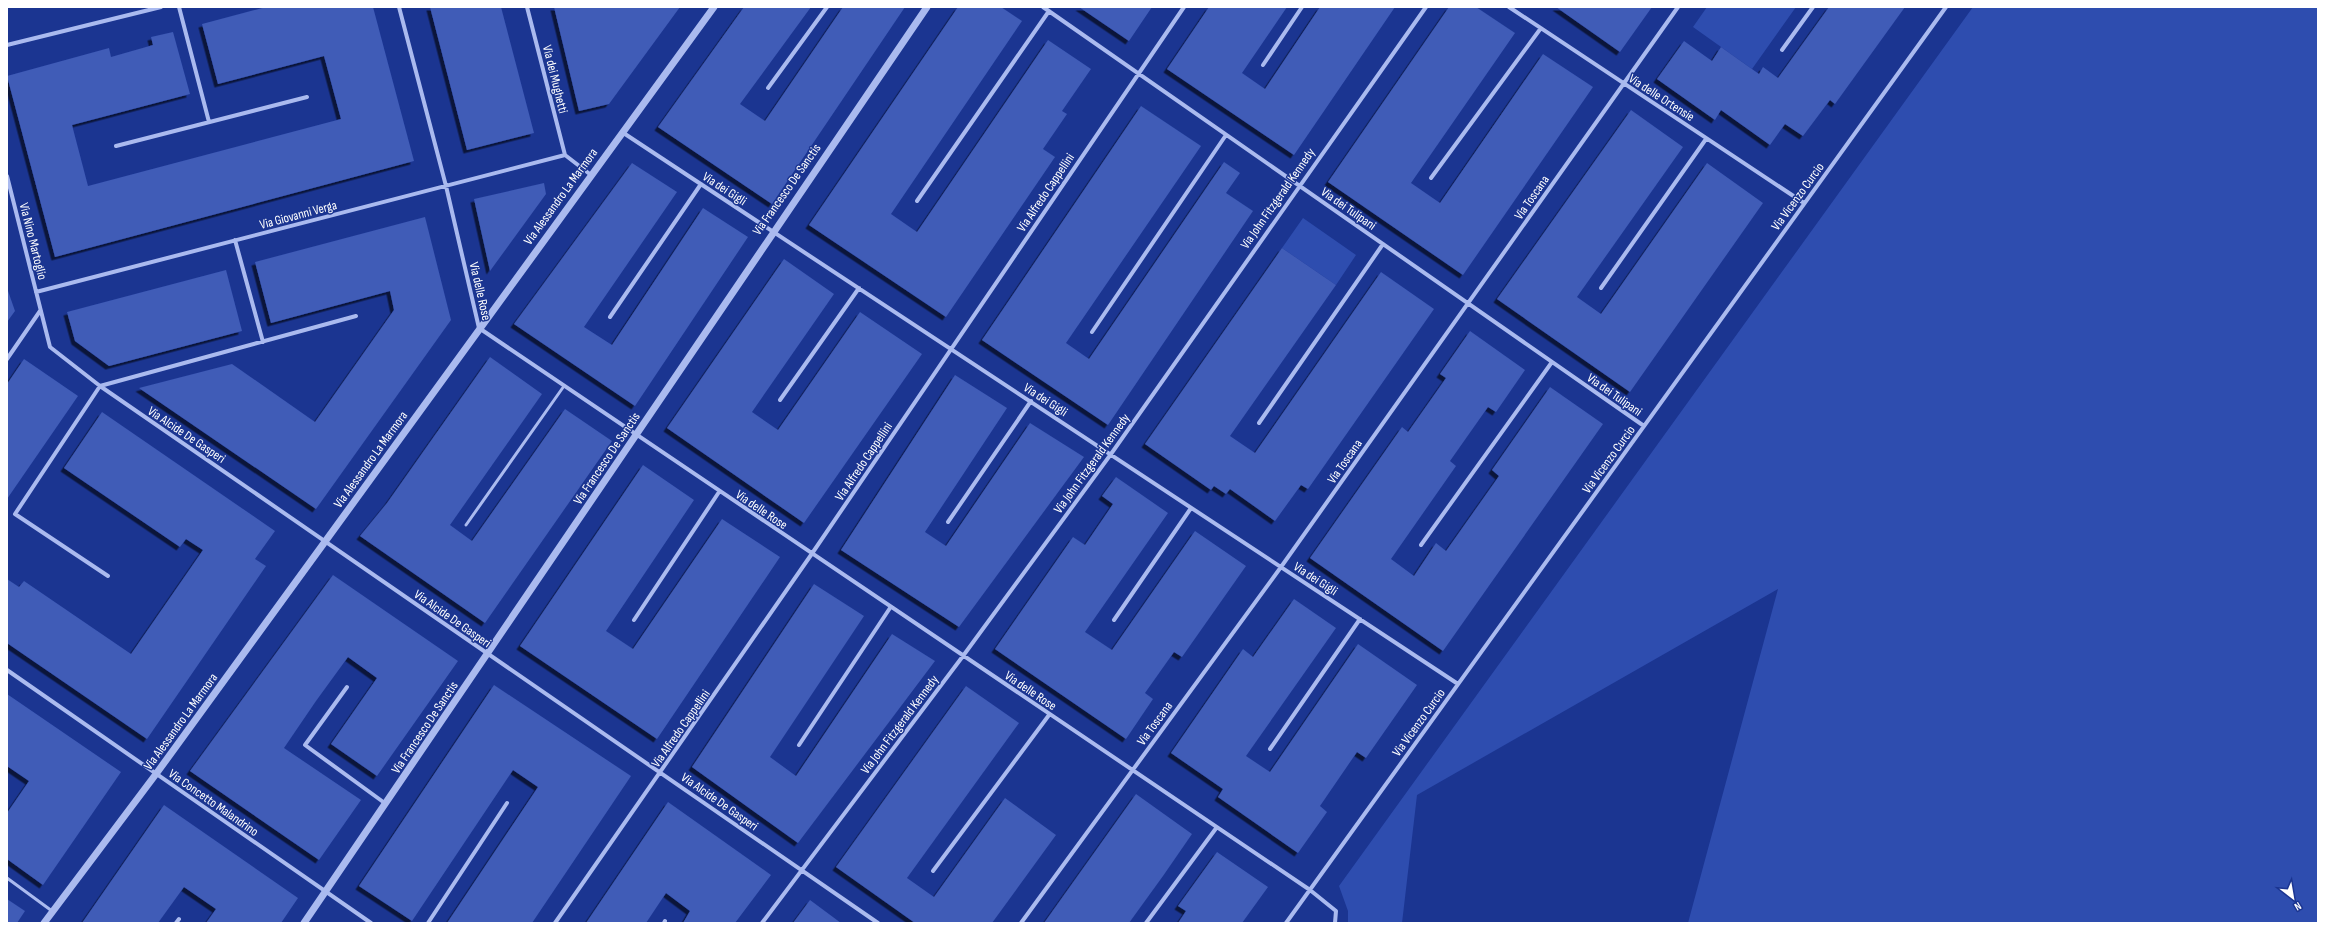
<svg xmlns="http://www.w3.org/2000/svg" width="2325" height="930" font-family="'Sofia Sans Condensed',sans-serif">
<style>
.green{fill:#2e4daf}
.building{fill:#3f5bb7;filter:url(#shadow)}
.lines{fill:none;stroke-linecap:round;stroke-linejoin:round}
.service{stroke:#aabaef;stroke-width:3}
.minor{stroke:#aabaef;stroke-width:4}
.tertiary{stroke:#aabaef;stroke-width:7}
.labels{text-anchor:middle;stroke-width:3;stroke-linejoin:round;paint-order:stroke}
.street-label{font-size:13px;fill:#fff;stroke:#1b3591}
</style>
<defs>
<filter id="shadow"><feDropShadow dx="-3.5" dy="3.5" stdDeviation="0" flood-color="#0009"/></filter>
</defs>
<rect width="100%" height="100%" fill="#1b3591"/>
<!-- green -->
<path class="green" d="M1707 7H1796L1752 69 1693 27Z
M1973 7H2318V923H1688L1778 589 1417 795 1402 923H1348V911L1339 886Z
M1303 218 1356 255 1336 285 1282 248Z"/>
<!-- building -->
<path class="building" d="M266 7H373L414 161 55 257 7 76 109 48 111 57 153 45 151 37 173 32 190 94 72 125 88 186 341 119 324 56 218 84 202 24Z
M430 7H501L534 133 467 150Z
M554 7H680L609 104 579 111Z
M744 7H811L740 104 765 121 843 7H905L772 204 658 127Z
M958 7H1001L1022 21 891 214 917 232 1048 40 1091 69 1062 111 1067 114 1043 149 1055 157 946 317 809 225Z
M1079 7H1152L1129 41Z
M1209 7H1287L1242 73 1265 89 1320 7H1395L1294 155 1167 69Z
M1449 7H1476L1515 33 1411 183 1440 203 1543 54 1593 87 1463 275 1328 182Z
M1556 7H1652L1620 52Z
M1829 7H1905L1835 104 1830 100 1803 136 1785 124 1770 145 1721 110 1715 120 1657 79 1684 41 1712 61 1721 47 1759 74 1763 67 1778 78Z
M1141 106 1201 146 1066 343 1089 359 1224 162 1240 173 1226 193 1253 211 1108 425 982 340Z
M1631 110 1683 147 1577 297 1601 314 1707 163 1763 203 1630 392 1497 299Z
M632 163 677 192 584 327 612 345 703 208 748 237 635 406 514 324Z
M544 183 546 194 490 271 474 199Z
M425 217 451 320 316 509 139 388 232 364 315 422 394 310 390 291 271 323 255 262Z
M1282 248 1336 285 1230 436 1255 453 1381 272 1434 309 1308 489 1301 485 1275 521 1230 489 1226 494 1214 486 1211 490 1145 444Z
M784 259 834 294 752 412 778 430 860 312 922 354 804 523 667 428Z
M226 270 242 331 109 366 75 341 67 312Z
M7 288 15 311 7 322Z
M1470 331 1525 370 1496 412 1488 407 1450 461 1456 466 1391 559 1414 576 1436 543 1446 551 1499 476 1492 470 1550 387 1603 424 1443 651 1310 558 1402 427 1408 432 1446 378 1440 374Z
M490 357 542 394 450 525 472 541 565 409 612 441 485 623 360 536 387 503Z
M24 359 78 396 7 499V384Z
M955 375 1007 408 925 532 946 546 1030 423 1084 457 959 627 841 550Z
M102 412 275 531 255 559 266 566 147 739 7 643V579L19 587 24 581 131 654 203 550 186 539 180 547 64 468Z
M643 465 694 500 606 631 633 649 722 519 780 557 657 739 520 646Z
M1116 477 1168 513 1085 632 1112 650 1195 531 1246 566 1182 657 1174 652 1145 693 1153 699 1126 739 995 649 1073 537 1085 545 1113 504 1102 496Z
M333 575 458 661 377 776 331 744 377 678 348 657 316 701 284 748 361 800 319 860 190 771Z
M814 584 864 616 770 757 796 776 892 634 935 661 798 843 692 767Z
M1294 599 1336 628 1246 756 1270 772 1358 644 1417 685 1366 758 1357 752 1320 806 1327 812 1298 853 1218 797 1223 789 1171 753 1243 649 1253 657Z
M494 685 631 776 532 923H447L538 787 513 770 412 921 359 886Z
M966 686 1019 723 907 878 934 897 1005 798 1056 835 992 923H915L836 867Z
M7 694 121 772 43 885 7 859V813L29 781 7 766Z
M1136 794 1192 834 1163 876 1129 923H1044Z
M668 802 771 875 735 923H683L690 911 666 893 646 923H586Z
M164 805 298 898 281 923H206L216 909 184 887 158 923H82Z
M1217 852 1268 887 1242 923H1178L1186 911 1178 906Z
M7 899 25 911 17 923H7Z
M810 900 841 923H793Z"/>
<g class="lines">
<!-- service -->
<path class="service" d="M466 525 564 386
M7 878 52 911"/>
<!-- minor -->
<path class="minor" d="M179 7 209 122
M399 7 446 186 479 328 1310 890 1336 911 1335 923
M527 7 565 155
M1043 7 1644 426
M1509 7 1804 203
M7 45 161 7
M1782 50 1813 7
M1263 65 1302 7
M768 88 827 7
M622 132 1458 684
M116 146 307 97
M565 155 591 175
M7 176 50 347 100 386 878 923
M1431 178 1541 28
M917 201 1049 11
M235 240 263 342
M1601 288 1706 139
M36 292 565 155
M610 317 701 184
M1092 332 1226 135
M7 359 40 311
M780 400 859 288
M1259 423 1383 244
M948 522 1031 401
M1421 545 1552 362
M108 576 15 514 100 386 356 316
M634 620 719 492
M1114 620 1191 508
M7 670 371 923
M347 687 305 745 386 804
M799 745 890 608
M1270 749 1360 619
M933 871 1049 715
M176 923 179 919
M428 923 507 803
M555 923 811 555 1184 7
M664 923 665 921
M762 923 963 656 1111 454 1426 7
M1021 923 1281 567 1678 7
M1146 923 1217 827
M1286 923 1946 7"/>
<!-- tertiary -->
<path class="tertiary" d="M44 923 156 774 714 7
M304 923C514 619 717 311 927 7"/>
</g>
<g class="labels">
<!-- street labels -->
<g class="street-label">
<text transform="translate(556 79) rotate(76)" y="5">Via dei Mughetti</text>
<text transform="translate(1662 97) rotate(33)" y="5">Via delle Ortensie</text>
<text transform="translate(725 188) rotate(33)" y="5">Via dei Gigli</text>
<text transform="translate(786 189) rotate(-55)" y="5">Via Francesco De Sanctis</text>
<text transform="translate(1045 192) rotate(-56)" y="5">Via Alfredo Cappellini</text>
<text transform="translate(560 196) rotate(-54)" y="5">Via Alessandro La Marmora</text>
<text transform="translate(1797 196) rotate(-54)" y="5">Via Vicenzo Curcio</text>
<text transform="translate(1531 197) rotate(-55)" y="5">Via Toscana</text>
<text transform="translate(1277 198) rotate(-55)" y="5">Via John Fitzgerald Kennedy</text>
<text transform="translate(1349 208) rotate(35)" y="5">Via dei Tulipani</text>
<text transform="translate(298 214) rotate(-15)" y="5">Via Giovanni Verga</text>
<text transform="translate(34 241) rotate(76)" y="5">Via Nino Martoglio</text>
<text transform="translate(481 291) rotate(77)" y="5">Via delle Rose</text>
<text transform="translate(1615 394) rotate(35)" y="5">Via dei Tulipani</text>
<text transform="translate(1046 399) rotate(33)" y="5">Via dei Gigli</text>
<text transform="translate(187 434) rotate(34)" y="5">Via Alcide De Gasperi</text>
<text transform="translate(606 458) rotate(-56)" y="5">Via Francesco De Sanctis</text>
<text transform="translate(370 459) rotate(-54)" y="5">Via Alessandro La Marmora</text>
<text transform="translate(1608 459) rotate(-54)" y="5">Via Vicenzo Curcio</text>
<text transform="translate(863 461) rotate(-56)" y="5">Via Alfredo Cappellini</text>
<text transform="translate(1344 461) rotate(-55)" y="5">Via Toscana</text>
<text transform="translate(1091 463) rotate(-54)" y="5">Via John Fitzgerald Kennedy</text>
<text transform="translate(762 509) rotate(34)" y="5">Via delle Rose</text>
<text transform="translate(1316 578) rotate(33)" y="5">Via dei Gigli</text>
<text transform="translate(453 618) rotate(35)" y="5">Via Alcide De Gasperi</text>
<text transform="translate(1031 690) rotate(34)" y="5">Via delle Rose</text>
<text transform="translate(180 721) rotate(-54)" y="5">Via Alessandro La Marmora</text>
<text transform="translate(1418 722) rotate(-54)" y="5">Via Vicenzo Curcio</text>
<text transform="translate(1154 723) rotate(-54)" y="5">Via Toscana</text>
<text transform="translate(899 724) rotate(-53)" y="5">Via John Fitzgerald Kennedy</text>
<text transform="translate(424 727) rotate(-56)" y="5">Via Francesco De Sanctis</text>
<text transform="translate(680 728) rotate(-55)" y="5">Via Alfredo Cappellini</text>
<text transform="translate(720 801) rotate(35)" y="5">Via Alcide De Gasperi</text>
<text transform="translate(214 802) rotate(35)" y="5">Via Concetto Malandrino</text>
</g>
</g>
<!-- border -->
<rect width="2325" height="930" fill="none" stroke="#ffffff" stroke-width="16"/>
<!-- north arrow -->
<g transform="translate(2293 898) rotate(149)" stroke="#1b3591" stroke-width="3" paint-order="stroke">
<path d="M0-3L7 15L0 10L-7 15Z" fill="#ffffff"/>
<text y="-6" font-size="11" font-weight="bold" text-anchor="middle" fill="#ffffff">N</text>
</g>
</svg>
